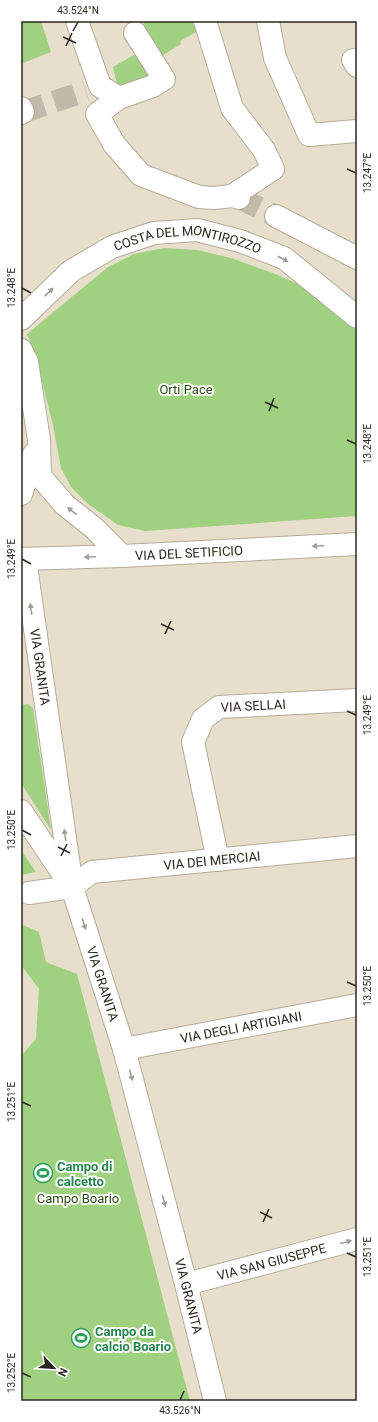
<svg xmlns="http://www.w3.org/2000/svg" width="378" height="1422" font-family="Roboto,sans-serif">
<style>
.green{fill:#a0d181}
.lines{fill:none;stroke-linecap:round;stroke-linejoin:round}
.minor-tunnel{stroke:#c1b9a9;stroke-width:22;stroke-dasharray:22 11;stroke-linecap:butt}
.minor-casing{stroke:#b4ab99;stroke-width:24}
.major-casing{stroke:#b4ab99;stroke-width:24}
.minor{stroke:#fff;stroke-width:22}
.major{stroke:#fff;stroke-width:22}
.oneway{fill:#9f9e9b}
.ticks{fill:none;stroke:#2a2720;stroke-width:1.5}
.labels{text-anchor:middle;stroke-width:4;stroke-linejoin:round;paint-order:stroke}
.street-label{font-size:13px;fill:#2a2720;stroke:#fff}
.park-label{font-size:13px;fill:#2d4c15;stroke:#fff}
.leisure-label{font-size:13px;font-weight:bold;fill:#27864d;stroke:#fff;text-anchor:start}
.neatline{fill:none;stroke:#2a2720;stroke-width:1.5}
.ticks-label{font-size:10px;text-anchor:middle;fill:#2a2720}
</style>
<rect width="100%" height="100%" fill="#e7decb"/>
<!-- green -->
<path class="green" d="M21 21H41L51 52 21 64Z
M144 21H201L198 31 180 41 181 44 160 57 143 28Z
M139 52 157 77 119 92 113 67Z
M164 248 197 250 231 258 273 273 309 289 357 327V516L145 531 118 525 88 504 71 487 61 468 53 425 36 358 27 334 108 267 134 254Z
M28 704 33 708 51 830 21 783V705Z
M21 850 36 872 21 875Z
M21 924 39 932 46 962 77 974 190 1401H21V1056L36 1039 39 989 21 965Z"/>
<g class="lines">
<!-- minor-tunnel -->
<path class="minor-tunnel" d="M23 112 86 91
M239 198 276 216"/>
<!-- minor casing -->
<g class="minor-casing">
<g id="minor">
<path d="M77 21 100 86 119 98"/>
<path d="M205 21 232 108 264 150 273 169 232 196"/>
<path d="M268 21 275 58 309 135 357 131"/>
<path d="M135 33 164 79 153 86 119 98 97 114 114 144 141 175 199 197 214 198 232 196 239 198"/>
<path d="M353 60 357 66"/>
<path d="M21 108 23 112 21 113"/>
<path d="M276 216 357 258"/>
<path id="s1" d="M21 319 71 271 112 247 154 233 197 230 240 241 284 258 357 317"/>
<path d="M21 350 27 362 39 440 40 476 65 505 94 528 122 556"/>
<path d="M21 494 34 454"/>
<path id="s2" d="M25 559 72 887"/>
<path id="s3" d="M218 860 193 742 203 719 219 707 357 700"/>
<path id="s4" d="M29 893 72 887 92 872 357 846"/>
<path id="s5" d="M124 1049 357 1005"/>
<path d="M186 1284 215 1401"/>
</g>
</g>
<!-- major casing -->
<g class="major-casing">
<g id="major">
<path id="s6" d="M21 559 122 556 357 544"/>
<path id="s7" d="M21 811 72 887 124 1049 186 1284 357 1239"/>
</g>
</g>
<!-- minor -->
<use href="#minor" class="minor"/>
<!-- major -->
<use href="#major" class="major"/>
</g>
<!-- one-way arrows -->
<defs><path id="oneway-solid" d="M-6-.8H1V-3.2L6.5 0L1 3.2V.8H-6Z"/></defs>
<g class="oneway">
<use href="#oneway-solid" transform="translate(283 259) rotate(28)"/>
<use href="#oneway-solid" transform="translate(49 292) rotate(-43)"/>
<use href="#oneway-solid" transform="translate(72 511) rotate(-142)"/>
<use href="#oneway-solid" transform="translate(318 546) rotate(177)"/>
<use href="#oneway-solid" transform="translate(90 557) rotate(178)"/>
<use href="#oneway-solid" transform="translate(31 609) rotate(-98)"/>
<use href="#oneway-solid" transform="translate(65 835) rotate(-98)"/>
<use href="#oneway-solid" transform="translate(84 924) rotate(72)"/>
<use href="#oneway-solid" transform="translate(131 1075) rotate(75)"/>
<use href="#oneway-solid" transform="translate(164 1201) rotate(75)"/>
<use href="#oneway-solid" transform="translate(346 1242) rotate(-15)"/>
</g>
<!-- ticks -->
<path class="ticks" d="M73 31 78 22M63 37 76 43M66 46 72 33M347 169 356 173M22 288 31 293M265 402 278 408M269 411 274 398M347 440 356 444M22 559 31 564M161 624 174 630M165 634 171 621M347 711 356 715M22 830 31 835M58 847 70 853M61 856 67 844M347 982 356 986M22 1102 31 1106M260 1212 272 1218M263 1222 269 1209M347 1253 356 1257M22 1373 31 1377M180 1400 184 1391"/>
<!-- icons -->
<defs>
<g id="stadium-ring" transform="scale(1)"><circle r="9.5" fill="#fff" stroke="#2e9e5b" stroke-width="1.5"/><path d="M0-5a6.5 5 0 1 0 0 10a6.5 5 0 1 0 0-10ZM-3.5-1.8h7v3.6h-7Z" fill="#2e9e5b"/></g>
</defs>
<g fill-rule="evenodd">
<use href="#stadium-ring" x="43" y="1173"/>
<use href="#stadium-ring" x="81" y="1338"/>
</g>
<g class="labels">
<!-- street labels -->
<g class="street-label">
<text dy="5" stroke="none"><textPath href="#s1" startOffset="195">COSTA DEL MONTIROZZO</textPath></text>
<text dy="5" stroke="none"><textPath href="#s6" startOffset="168">VIA DEL SETIFICIO</textPath></text>
<text dy="5" stroke="none"><textPath href="#s2" startOffset="109">VIA GRANITA</textPath></text>
<text dy="5" stroke="none"><textPath href="#s3" startOffset="200">VIA SELLAI</textPath></text>
<text dy="5" stroke="none"><textPath href="#s4" startOffset="189">VIA DEI MERCIAI</textPath></text>
<text dy="5" stroke="none"><textPath href="#s7" startOffset="193">VIA GRANITA</textPath></text>
<text dy="5" stroke="none"><textPath href="#s5" startOffset="119">VIA DEGLI ARTIGIANI</textPath></text>
<text dy="5" stroke="none"><textPath href="#s7" startOffset="593">VIA SAN GIUSEPPE</textPath></text>
<text transform="translate(189 1296) rotate(76)" y="5">VIA GRANITA</text>
</g>
<!-- park labels -->
<g class="park-label">
<text x="186" y="394">Orti Pace</text>
<text x="78" y="1203">Campo Boario</text>
</g>
<!-- leisure labels -->
<g class="leisure-label">
<text x="57" y="1171">Campo di<tspan x="57" dy="15">calcetto</tspan></text>
<text x="95" y="1336">Campo da<tspan x="95" dy="15">calcio Boario</tspan></text>
</g>
</g>
<!-- border -->
<rect width="378" height="1422" fill="none" stroke="#ffffff" stroke-width="44"/>
<!-- north arrow -->
<g transform="translate(54 1368) rotate(115)" stroke="#ffffff" stroke-width="3" paint-order="stroke">
<path d="M0-3L7 15L0 10L-7 15Z" fill="#2a2720"/>
<text y="-6" font-size="11" font-weight="bold" text-anchor="middle" fill="#2a2720">N</text>
</g>
<rect x="22" y="22" width="334" height="1378" class="neatline"/>
<g class="ticks-label">
<text x="78" y="14">43.524°N</text>
<text transform="translate(367 173) rotate(-90)" y="4">13.247°E</text>
<text transform="translate(11 288) rotate(-90)" y="4">13.248°E</text>
<text transform="translate(367 444) rotate(-90)" y="4">13.248°E</text>
<text transform="translate(11 559) rotate(-90)" y="4">13.249°E</text>
<text transform="translate(367 715) rotate(-90)" y="4">13.249°E</text>
<text transform="translate(11 830) rotate(-90)" y="4">13.250°E</text>
<text transform="translate(367 986) rotate(-90)" y="4">13.250°E</text>
<text transform="translate(11 1102) rotate(-90)" y="4">13.251°E</text>
<text transform="translate(367 1257) rotate(-90)" y="4">13.251°E</text>
<text transform="translate(11 1373) rotate(-90)" y="4">13.252°E</text>
<text x="180" y="1414">43.526°N</text>
</g>
</svg>
